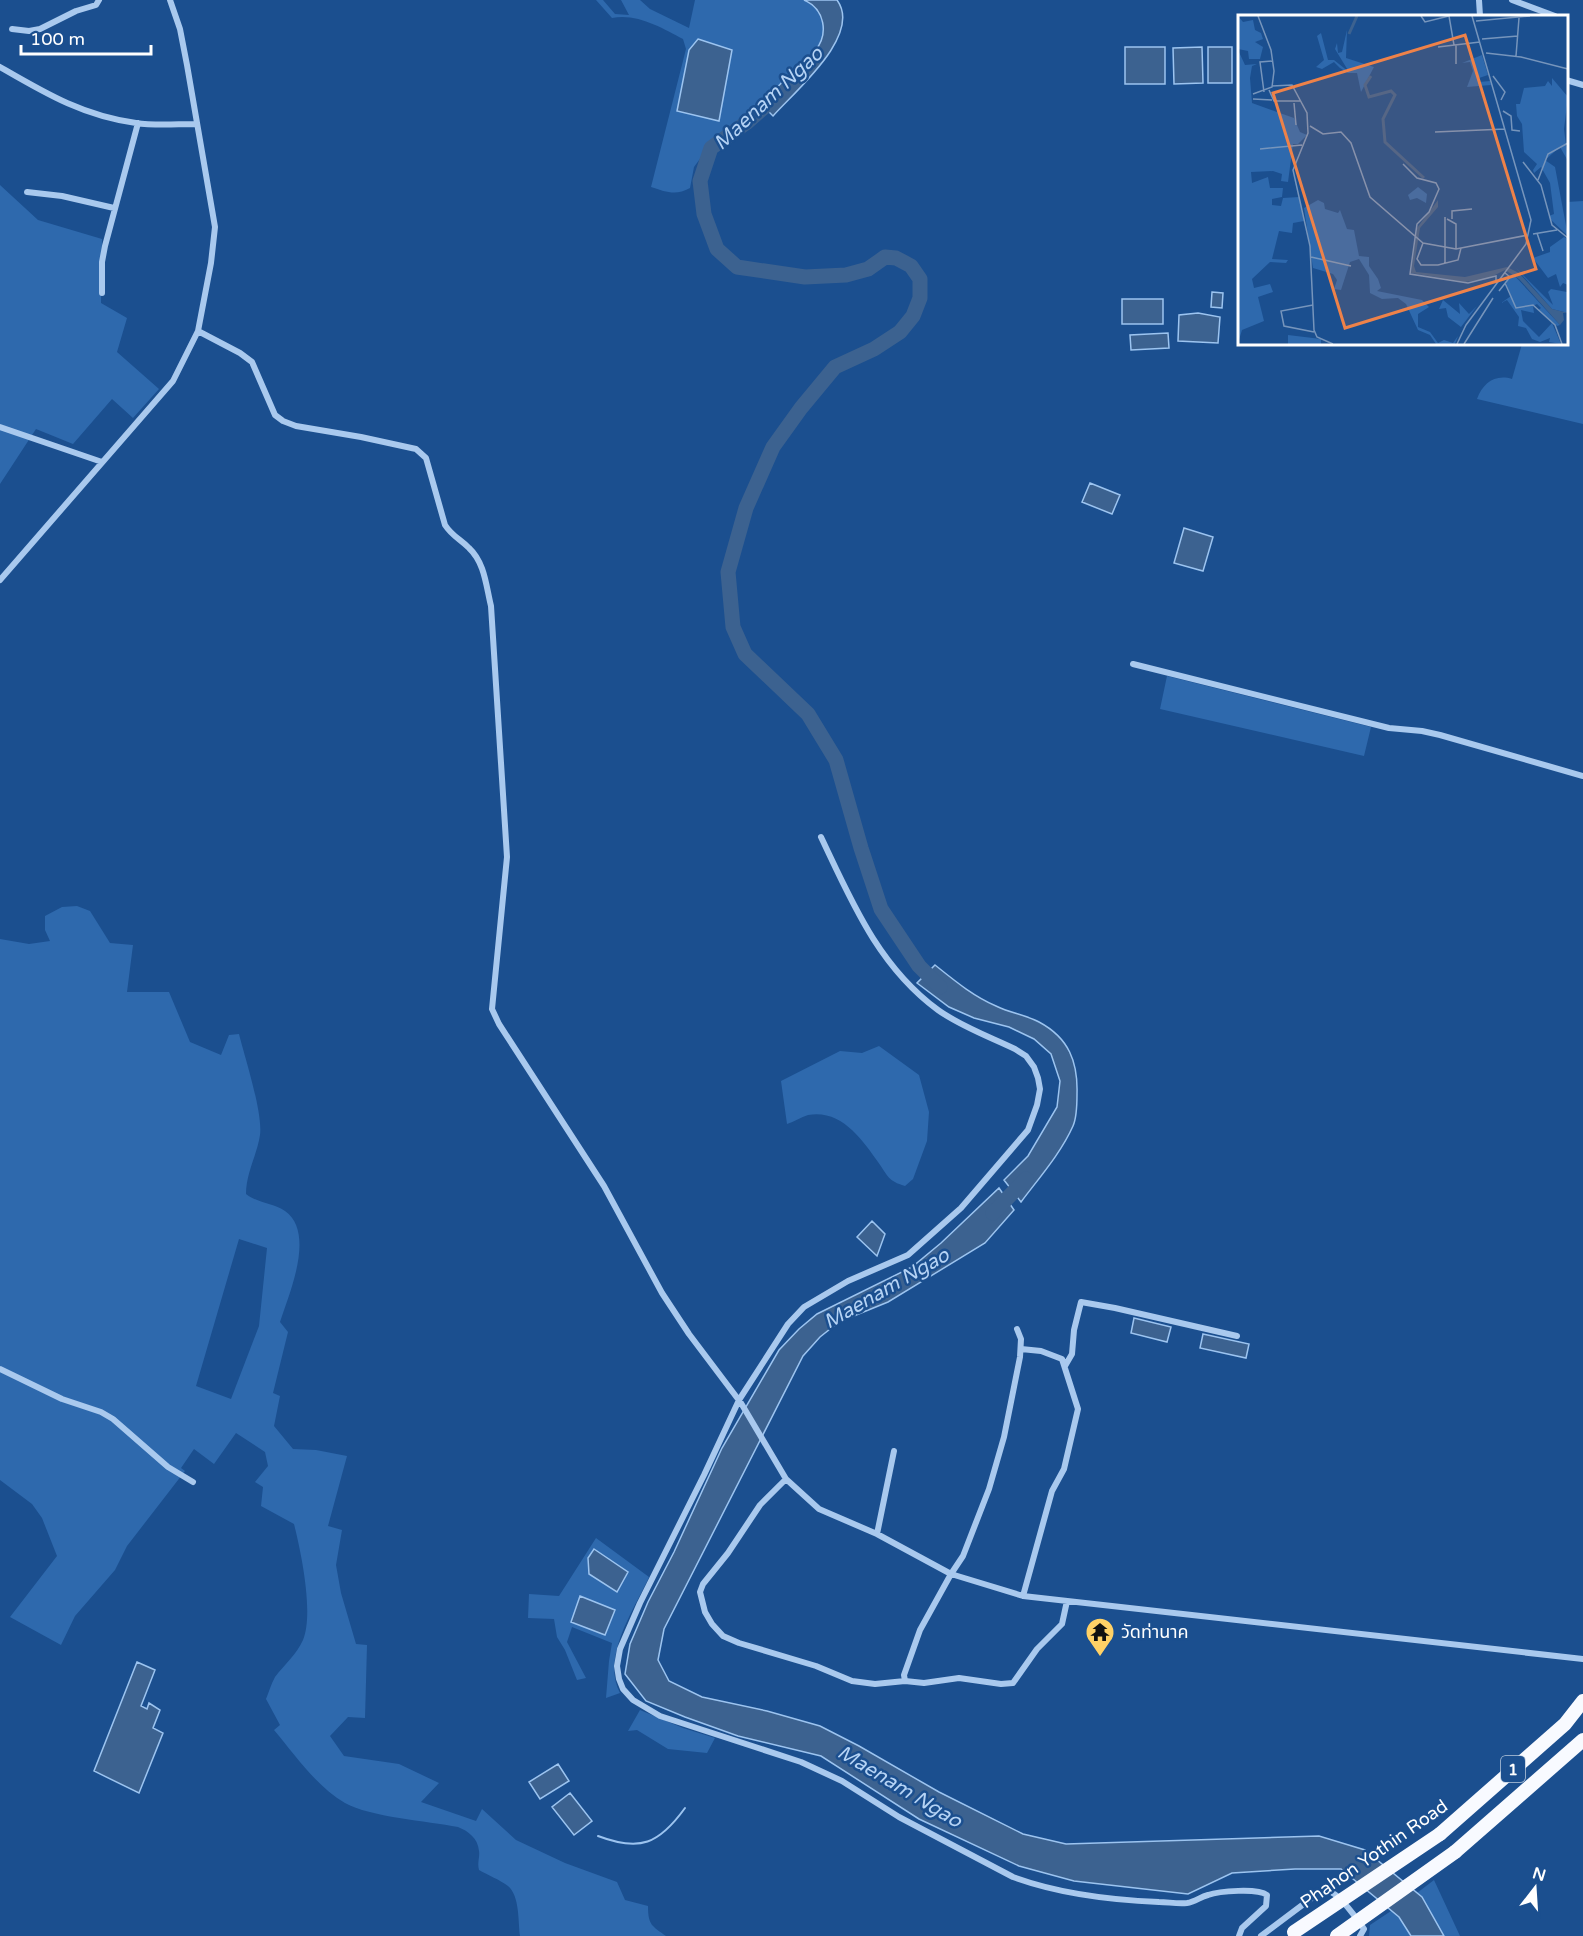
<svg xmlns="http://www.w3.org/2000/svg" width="1583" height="1936" font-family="'Varela Round','Noto Sans Thai',sans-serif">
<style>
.green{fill:#2e69ad;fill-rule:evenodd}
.water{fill:#3c6290;stroke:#9cc4f0;stroke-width:1.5}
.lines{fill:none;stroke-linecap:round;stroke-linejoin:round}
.stream{stroke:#9cc4f0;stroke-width:2}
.river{stroke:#3c6290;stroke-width:15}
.minor{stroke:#a9c9ee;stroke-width:6}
.trunk{stroke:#f8faff;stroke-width:14}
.trunk-bridge{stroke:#f8faff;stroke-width:14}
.labels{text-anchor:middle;stroke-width:5;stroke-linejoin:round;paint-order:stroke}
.shield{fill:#1b4f8f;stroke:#bbcadd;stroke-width:1.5}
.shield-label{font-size:16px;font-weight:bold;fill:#fff}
.poi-label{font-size:18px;fill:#fff;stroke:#1b4f8f;text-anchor:start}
.street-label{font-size:18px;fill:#fff;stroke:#1b4f8f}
.water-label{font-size:20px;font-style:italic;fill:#b5d3f5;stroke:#1b4f8f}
.inset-river{fill:none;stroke:#3c6290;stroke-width:3}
.inset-road{fill:none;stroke:#7695bc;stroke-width:1.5}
.view{fill:#ee8249;fill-opacity:0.15;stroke:#ee8249;stroke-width:3}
.inset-edge{fill:none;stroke:#fff;stroke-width:3}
</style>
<rect width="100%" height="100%" fill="#1b4f8f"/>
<!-- green -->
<path class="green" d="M596 0H603L615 14 629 15 621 0H640L650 9 689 28 695 0H804L811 3 819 11 823 23 824 35 815 51 761 104 710 145 694 167 690 188C676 196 666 192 651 187L686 49 683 39C662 28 637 13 612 18Z
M0 185 38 220 102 239 101 303 127 318 117 352 159 389 133 418 112 399 73 444 36 429 0 484Z
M1583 201V424L1477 399C1483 383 1495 374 1512 379L1522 344H1566L1567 202Z
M1167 676 1371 727 1364 756 1160 709Z
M77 906 90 911 110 943 133 945 127 992H169L190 1042 221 1055 229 1035 239 1034C245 1058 263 1113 260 1135 257 1155 246 1173 246 1194 257 1203 273 1203 285 1211 316 1233 289 1294 280 1322L288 1332 273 1393 280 1396 274 1426 293 1449 316 1450 347 1456 328 1526 342 1530 336 1565 341 1593 356 1644 367 1645 365 1718 348 1717 330 1736 344 1756 399 1764 439 1783 421 1802 476 1821 482 1809 516 1840 565 1863 617 1882 625 1900 648 1906C648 1925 652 1926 666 1936H520C518 1922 520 1896 508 1886 500 1880 488 1875 479 1870 477 1863 480 1857 479 1851 478 1838 468 1831 458 1827 427 1821 370 1817 345 1803 316 1786 295 1755 274 1730L280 1725 266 1699C269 1692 271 1684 275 1677 284 1665 297 1654 303 1640 314 1613 301 1552 294 1524L261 1506 263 1487 255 1482 268 1466 265 1452 236 1433 214 1464 194 1449 181 1468 185 1471 127 1546 115 1570 75 1616 61 1645 10 1617 57 1556 42 1518 32 1504 0 1480V939L29 944 50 941 45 930V916L62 907ZM239 1239 267 1248 259 1326 231 1399 196 1386Z
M879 1046 919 1075 929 1112 927 1141 913 1179 905 1186C888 1181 888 1176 878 1162 862 1139 841 1109 808 1115 801 1117 794 1122 787 1124L781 1081 840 1051 862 1053Z
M596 1538 649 1577C634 1610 601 1657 620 1693L606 1698 609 1661 612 1643 572 1627 567 1642 586 1678 577 1680 565 1650 557 1637 554 1619 528 1618 529 1594 559 1596Z
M640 1710 683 1728 715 1738 707 1753 668 1749 637 1730 628 1731Z
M1434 1880 1460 1936H1444L1422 1897 1417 1893Z
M1391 1911 1399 1917 1411 1936H1369L1370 1925Z"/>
<!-- water -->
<path class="water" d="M804 0H837C863 35 794 92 773 116L761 104C772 93 783 81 794 70 801 64 810 58 815 51 829 34 825 9 804 0Z
M698 39 732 50 719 121 677 111 689 50Z
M1125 47H1165V84H1125Z
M1202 47 1203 83 1174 84 1173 48Z
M1208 47H1232V83H1208Z
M1212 292 1223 293 1222 308 1211 307Z
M1122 299H1163V324H1122Z
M1198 313 1220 317 1218 343 1178 341 1179 315Z
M1168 333 1169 348 1131 350 1130 335Z
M1090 483 1120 495 1112 514 1082 502Z
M1184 528 1213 537 1203 571 1174 563Z
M935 965C955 981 973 996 996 1006 1010 1013 1026 1015 1039 1022 1069 1038 1078 1062 1077 1094 1077 1104 1077 1117 1073 1126 1061 1153 1039 1178 1021 1202L1004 1180 1028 1156 1057 1107 1060 1081 1051 1054 1034 1039 1009 1027 974 1018 949 1007 917 983Z
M999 1188 1014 1210 985 1243 888 1302 839 1322 820 1337 803 1356 664 1629 658 1660 669 1681 702 1697 767 1711 820 1726 859 1746 939 1792 1023 1834 1066 1844 1319 1836 1365 1850 1422 1897 1444 1936H1411L1399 1917 1341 1869H1295L1232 1873 1188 1894 1074 1881 1019 1866 919 1819 821 1756 738 1736 685 1717 646 1701 625 1674 630 1644 648 1602 674 1552 722 1448 779 1350 799 1329 817 1314 912 1267 941 1243Z
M872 1221 885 1234 877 1256 857 1237Z
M1134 1318 1171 1327 1167 1342 1131 1333Z
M1203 1334 1249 1344 1246 1358 1200 1348Z
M594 1549 628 1572 617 1592 589 1574 588 1558Z
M580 1596 615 1610 605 1635 571 1622Z
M137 1662 155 1670 141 1706 147 1709 149 1703 160 1710 153 1728 163 1733 139 1793 94 1771Z
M558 1764 569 1781 540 1799 529 1782Z
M570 1793 592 1821 574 1835 552 1807Z"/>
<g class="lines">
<!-- stream -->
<path class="stream" d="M598 1836C640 1852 659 1844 685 1808"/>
<!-- river -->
<path class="river" d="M779 94 746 123 711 148 700 181 704 214 717 249 737 267 805 277 846 275 868 269 885 257 896 258 911 266 920 279V298L913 316 900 332 874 349 835 367 801 408 773 447 746 508 728 572 733 627 745 654 808 714 836 760 861 848 881 909 919 966 940 987
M993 1213 1026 1179"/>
<!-- minor -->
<path class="minor" d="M1479 0 1480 16
M1512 0 1555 16
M12 29 29 31 40 29 76 11 96 5 99 0
M0 67C45 93 83 116 136 123 155 126 176 124 196 124
M1566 80 1583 85
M27 192 62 196 114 208
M102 293V262L105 246 138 123
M198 331 240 353 252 362 275 415 283 421 296 426 361 437 416 449 426 458 445 525C452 536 460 539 469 548 485 563 486 586 491 606L507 857 492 1009 499 1024 604 1186 662 1293 689 1334 741 1403 786 1479 819 1509 877 1534 951 1574 1023 1596 1583 1659
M0 427 102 462
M0 580 173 381 198 331 211 263 215 227 187 65 180 29 170 0
M1133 664 1389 728 1422 731 1440 735 1583 776
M821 837C851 900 878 966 938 1010 960 1026 990 1037 1015 1049L1026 1056 1034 1067 1038 1078 1040 1089 1037 1105 1028 1130 961 1208 908 1255 848 1281 804 1307 788 1324 739 1400 704 1475 640 1603 620 1649 617 1666 619 1679 623 1689 633 1700 660 1716 801 1762 842 1781 899 1817 1013 1877C1059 1894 1111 1900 1159 1902 1168 1902 1177 1904 1187 1903 1195 1902 1200 1897 1208 1895 1219 1891 1258 1888 1267 1895L1266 1906 1242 1928 1239 1936
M1021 1349 1041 1351 1062 1359 1078 1409 1064 1469 1052 1491 1023 1596
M1065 1366 1072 1354 1074 1330 1081 1302 1115 1308 1237 1336
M0 1369 62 1399 101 1412 113 1419 168 1467 193 1482
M786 1479 760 1505 728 1553 703 1584 700 1592 705 1612 712 1624 723 1636 739 1643 816 1666 852 1681 875 1684 905 1681 924 1683 959 1678 1001 1684 1013 1683 1037 1649 1062 1624 1067 1601
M877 1534 894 1451
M905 1681 904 1675 920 1630 951 1574 963 1556 989 1489 1004 1437 1020 1357 1021 1339 1017 1329
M1261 1936 1317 1894C1321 1892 1326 1889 1331 1892 1342 1897 1357 1919 1364 1929L1360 1936"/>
<!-- trunk -->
<path class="trunk" d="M1440 1834 1565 1724 1583 1701
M1455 1852 1583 1740"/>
<!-- trunk-bridge -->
<path class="trunk-bridge" d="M1294 1932 1440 1834
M1337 1936 1455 1852"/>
</g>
<!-- icons -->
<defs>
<g id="temple-pin" transform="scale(1.5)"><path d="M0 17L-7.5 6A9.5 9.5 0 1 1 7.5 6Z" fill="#ffd166" stroke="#1b4f8f"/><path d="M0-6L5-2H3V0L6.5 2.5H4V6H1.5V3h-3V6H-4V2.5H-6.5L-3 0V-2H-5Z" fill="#111"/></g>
</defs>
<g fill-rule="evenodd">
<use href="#temple-pin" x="1100" y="1632"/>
</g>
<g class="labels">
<!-- shield labels -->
<rect class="shield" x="1501" y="1756" width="24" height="26" rx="4.5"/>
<g class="shield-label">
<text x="1513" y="1775">1</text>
</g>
<!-- poi labels -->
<g class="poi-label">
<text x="1121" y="1638">วัดท่านาค</text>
</g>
<!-- street labels -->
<g class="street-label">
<text transform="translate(1374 1854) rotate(-35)" y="6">Phahon Yothin Road</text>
</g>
<!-- water labels -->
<g class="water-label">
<text transform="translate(768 98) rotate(-43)" y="7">Maenam Ngao</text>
<text transform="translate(886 1288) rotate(-30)" y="7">Maenam Ngao</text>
<text transform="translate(900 1786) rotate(31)" y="7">Maenam Ngao</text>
</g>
</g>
<!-- overview -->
<g transform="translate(1238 15)">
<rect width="330" height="330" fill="#1b4f8f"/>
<path d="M0 1 5 7 15 5 17 15 23 18 25 24 17 27 25 32 22 44H11L10 36 0 34ZM109 15 108 43 136 52 123 77 119 58H110L102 53 96 47 84 54 78 52 86 45 79 21 83 18 90 45H96L111 57 97 34 99 28 100 38 104 37ZM0 35 7 50 19 49 14 51 12 63 14 88 56 103 62 117 69 120 60 129H55L50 167 43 166 44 159 35 156 13 157 14 168 30 162 32 173H45L44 182 34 184V190L43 191 45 183 61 182 66 206 55 208 54 218 41 216 34 244 50 245 48 248 32 247 14 264 16 273 32 269 35 277 20 282 26 306 4 315 0 328ZM244 40 250 60 241 63V67L252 66 253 70 229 72 235 56 232 47 224 48ZM314 63 330 82 326 114 330 146 322 132 307 145 317 152 330 221 312 204 311 201 316 199 312 168 303 152 296 158 295 155 299 149 286 137 284 109 279 101 278 89H282L286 73 307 71 310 66 314 71ZM180 172 189 179 188 188 179 183 172 185 170 180ZM80 185 86 188 87 194 100 198 102 195 109 214 116 215 121 241 131 242V251L140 264 143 273 139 276 184 285 191 292 180 299V312L192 317 200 328 206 325 215 328 220 321 217 329H198L192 320 180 315 168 289 160 283 144 284 132 278 131 260 121 244 112 247 103 275 96 274 99 265 95 259 75 253 66 193ZM326 222 330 224V270L325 268 322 272 318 259 310 263 295 243 312 237V232ZM278 253 315 290 310 277 313 274 329 277 330 298 314 294ZM275 259 322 310 319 311 300 295 303 293 299 289 295 291 296 298 283 295 285 306 301 322 314 308 323 329 311 327 312 323 302 327 294 324 288 313 280 311 281 302 269 285 263 288 273 281 268 268ZM205 285 222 299 221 288 231 299 239 291 223 312 210 302 208 293 201 294ZM50 320 83 324V329H50Z" fill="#2e69ad"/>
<path d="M200 185V192L182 213 176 251 178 257 227 262 269 252 281 258 314 294 330 298H325L326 305 322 310 281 264 267 255 249 264 227 267 173 258 179 213Z" fill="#3c6290"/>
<path class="inset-river" d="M111 19 119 1M133 61 127 70 131 82 153 76 157 80 145 104 147 127 186 163"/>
<path class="inset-road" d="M183 1 187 7 211 1M211 1 216 30M238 6 292 1M244 24 280 21M218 30V49M200 32 242 27M248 38 283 42 330 54M278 41 281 3M255 61 267 77 263 85M34 71 54 70 69 98 70 118 55 155 72 231 76 315 79 322 95 329M31 75 36 86H63M26 77 22 47 35 46M15 79 34 72 36 56 33 35 20 1M15 84 34 85M56 88 58 110M265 96 273 101 274 115 282 116M72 111 85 119 103 117 113 128 132 182 185 228 218 234 290 220M197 117 267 114M22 134 64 130M285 147 303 170 314 210 330 223M165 149 179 163 198 168 201 174 191 197 179 209 172 259 230 268 258 261V268M300 165 310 139 330 128M209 204 218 209V234M214 204V196L234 194M299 218 305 236M295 219 319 215M185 228 179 244 183 250H200L220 245 223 233M73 242 113 251M207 248V202M267 268 278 293 295 290 317 310 324 329M261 276 272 262 267 258M75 290 43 296 46 311 76 317M219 329 228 310 288 229 293 205 234 1M226 329 255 283"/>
<path class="view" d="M227 20 298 254 107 313 35 78Z"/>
<rect width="330" height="330" class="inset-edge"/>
</g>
<!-- north arrow -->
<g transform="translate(1535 1888) rotate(17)" stroke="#1b4f8f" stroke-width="4.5" paint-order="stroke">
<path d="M0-4.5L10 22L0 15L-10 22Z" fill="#ffffff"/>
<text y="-9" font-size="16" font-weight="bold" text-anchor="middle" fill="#ffffff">N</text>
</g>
<!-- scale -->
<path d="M21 45v9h130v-9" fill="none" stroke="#ffffff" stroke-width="3"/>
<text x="30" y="45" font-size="18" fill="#ffffff" stroke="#1b4f8f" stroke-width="4.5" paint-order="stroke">100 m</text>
</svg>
